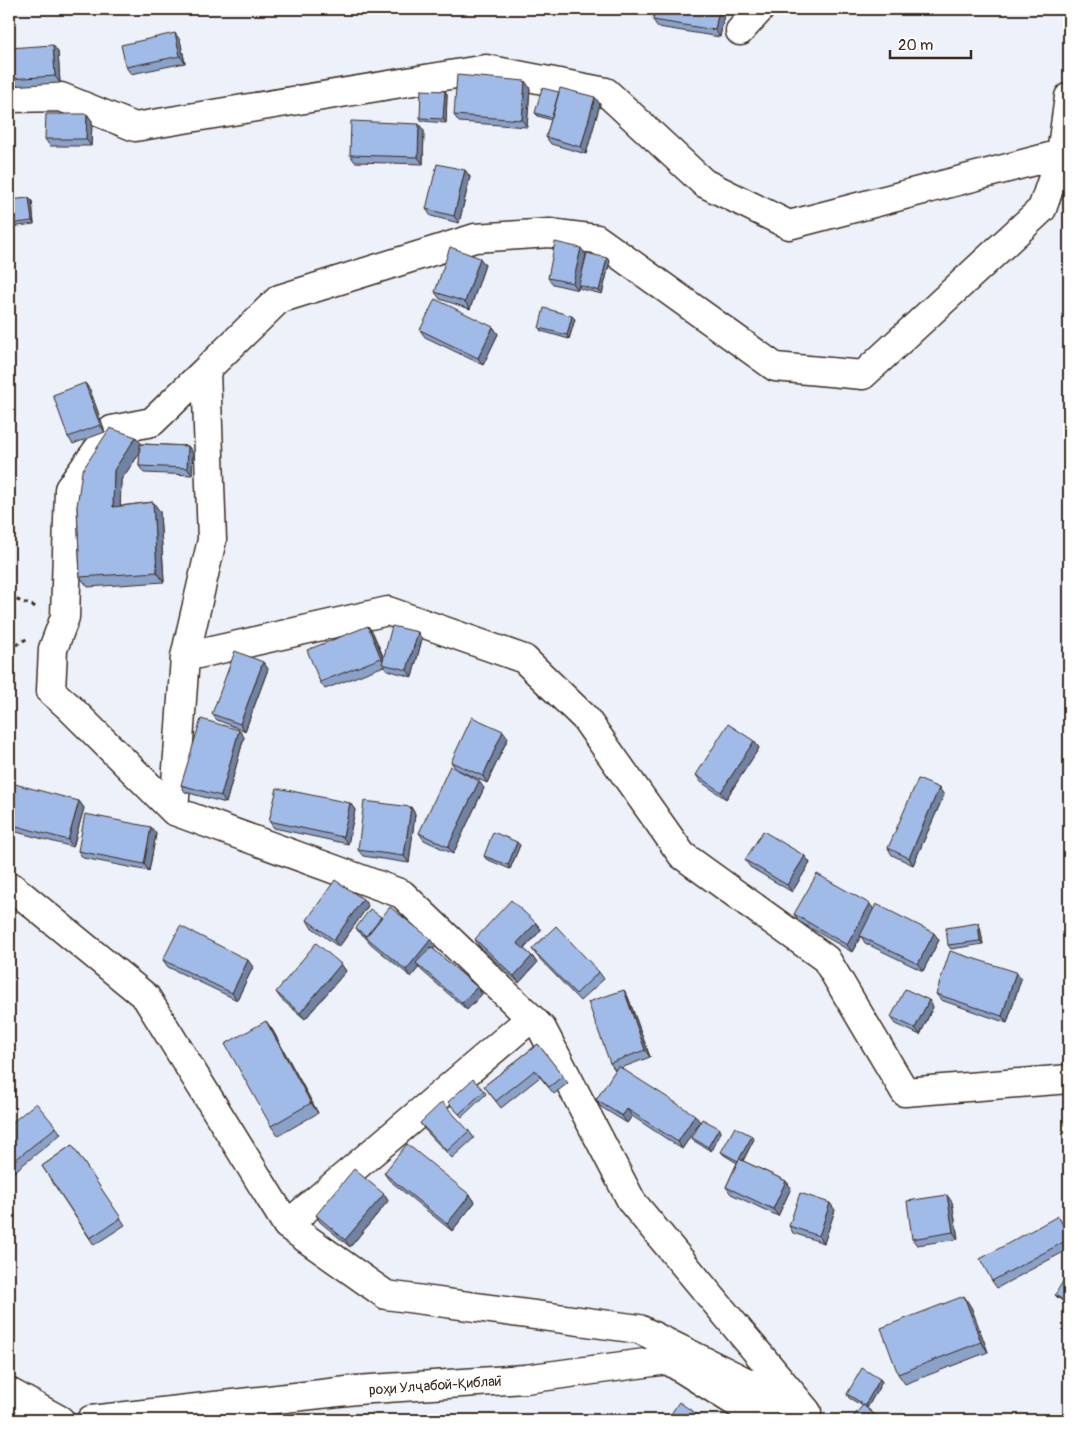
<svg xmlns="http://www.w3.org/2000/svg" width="1078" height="1429" font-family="Pangolin,sans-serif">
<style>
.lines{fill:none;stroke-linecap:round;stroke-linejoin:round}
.street-casing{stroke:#3b2a1e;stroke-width:31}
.secondary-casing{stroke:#3b2a1e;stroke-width:31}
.path{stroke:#3b2a1e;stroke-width:3;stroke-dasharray:4 4;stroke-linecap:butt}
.street{stroke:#fff;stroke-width:28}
.secondary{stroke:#fff;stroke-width:28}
.wall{fill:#8aa1c8;stroke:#3b2a1e}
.shaded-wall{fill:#7183a2;stroke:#3b2a1e}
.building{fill:#a1bbe8;stroke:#3b2a1e}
.labels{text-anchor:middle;stroke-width:4;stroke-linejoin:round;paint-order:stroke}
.street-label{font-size:14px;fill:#3b2a1e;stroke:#fff}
</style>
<rect width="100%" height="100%" fill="#ecf1fa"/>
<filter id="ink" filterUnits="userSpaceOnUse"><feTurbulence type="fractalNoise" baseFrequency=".02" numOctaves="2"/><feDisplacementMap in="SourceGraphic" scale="10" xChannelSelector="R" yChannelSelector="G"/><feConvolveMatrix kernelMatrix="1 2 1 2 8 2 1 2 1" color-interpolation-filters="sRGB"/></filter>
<g filter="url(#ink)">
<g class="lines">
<!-- street casing -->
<g class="street-casing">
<path id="street" d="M740 31 760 9
M9 98 61 97 135 127 486 69 606 92 704 183 789 225 1061 154 1042 209 863 375 775 367 597 239 549 233 475 238 279 299 206 370 212 540 185 657
M1061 154 1069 97
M174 811 68 706 51 691 53 649 65 617 69 489 112 430 152 422 206 370
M9 887 13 888 146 997 287 1225 386 1295 639 1329 799 1408
M287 1225 531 1018
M801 1420 807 1412 632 1202 542 1029 531 1018 402 894 174 811 185 657 388 611 524 659 585 718 682 855 826 959 905 1092 1069 1079"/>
</g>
<!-- secondary casing -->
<g class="secondary-casing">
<path id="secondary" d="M9 1392 60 1420
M91 1420 356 1390 525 1379 668 1360 764 1420"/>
</g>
<!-- path -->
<path class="path" d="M9 597 39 608
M9 649 28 638"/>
<!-- street -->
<use href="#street" class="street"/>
<!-- secondary -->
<use href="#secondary" class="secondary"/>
</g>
<!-- wall -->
<path class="wall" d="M354 9H375L356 12Z
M380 9H411L383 13Z
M725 9 720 37 658 27 653 20Z
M180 40 185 63 131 74 126 67Z
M9 48 58 52 60 83 9 86Z
M530 88 527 127 459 122 454 115Z
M445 91 447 95 446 123 422 121 420 118Z
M600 104 586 154 551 144 546 137 551 120 538 116 535 113Z
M87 114 92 121 91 146H50L45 139Z
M424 131 423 164 355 162 350 155Z
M465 170 470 177 459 223 431 216 426 209Z
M29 198 32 201 34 224 10 227 9 224Z
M586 255 581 276 607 258 610 261 602 294 581 289 579 286 578 290 553 284 548 278Z
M485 265 470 309 440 299 435 292Z
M575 319 569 339 541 331 539 328Z
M493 327 498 334 483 365 425 337 420 330Z
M85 383 90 390 105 432 73 444 68 437Z
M142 444 188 446 193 453 192 475 144 473 139 466 140 453 121 480 120 506 153 502 160 512 164 582 88 587 80 577 77 506Z
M368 626 373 633 384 658 422 639 412 677 387 670 384 666 325 689 320 682Z
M263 662 268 669 245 731 217 720 212 714Z
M503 731 508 738 487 783 456 769 451 762Z
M244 737 226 803 185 792 181 785Z
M754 741 759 748 726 799 701 782 696 775Z
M484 788 453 854 424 840 419 833Z
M939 788 944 795 913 865 892 855 888 848Z
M9 792 79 801 84 808 73 847 9 830Z
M350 803 355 810 348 844 274 828 269 821Z
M411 807 415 814 409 863 363 856 358 850Z
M151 827 156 834 149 871 83 858 78 851Z
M517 842 520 845 510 869 486 859 484 856Z
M805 856 810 863 792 892 750 867 745 860Z
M363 899 368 906 339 947 311 927 307 920Z
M873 909 939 940 923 971 865 943 861 936 852 952 798 921 794 914Z
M381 917 431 939 436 946 433 949 477 987 482 994 467 1010 421 970 419 967 411 977 371 944 366 938 358 931 356 928Z
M536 923 541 930 524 949 532 956 537 963 519 983 479 946 475 939Z
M980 927 983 944 951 949 948 945Z
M532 949 599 972 604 979 580 1001 537 956Z
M163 960 253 967 237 1000 168 967Z
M341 964 346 971 305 1019 281 999 276 992Z
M1021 979 1007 1023 941 1000 936 994Z
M624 990 628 997 650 1057 621 1068 700 1122 682 1149 632 1116 627 1123 601 1107 596 1100 616 1070H615L610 1063Z
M929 1000 933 1007 920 1035 896 1024 891 1017Z
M266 1021 273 1031 318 1113 278 1136 271 1126Z
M538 1044 568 1083 554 1094 540 1077 501 1108 484 1086Z
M484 1091 486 1094 462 1117 448 1102Z
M420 1123 469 1131 474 1138 452 1158 425 1130Z
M9 1125 56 1127 61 1134 9 1176Z
M719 1128 721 1132 711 1151 694 1141 692 1138Z
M754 1139 743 1161 786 1181 791 1188 778 1216 731 1194 726 1187 737 1163 724 1155 721 1152Z
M72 1145 125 1225 94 1245 42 1166Z
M384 1173 470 1195 475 1202 452 1231 389 1180Z
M384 1194 388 1201 350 1247 320 1222 316 1215Z
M952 1202 958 1239 917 1245 912 1239Z
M835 1210 824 1243 793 1233 789 1226Z
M1058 1216 1069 1235V1249L997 1288 992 1281Z
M1069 1278V1305L1058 1298 1055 1295Z
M971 1307 988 1352 905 1384 898 1374Z
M880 1379 882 1382 867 1408 881 1420H856L853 1417 863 1406 849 1398 847 1394Z"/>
<!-- shaded-wall -->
<path class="shaded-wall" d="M719 9H725L720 37 715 30Z
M175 33 180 40 185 63 180 56Z
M53 45 58 52 60 83 55 76Z
M525 81 530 88 527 127 522 120Z
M445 91 447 95 446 123 443 119Z
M595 97 600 104 586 154 581 147Z
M87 114 92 121 91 146 86 139Z
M419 124 424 131 423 164 418 157Z
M465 170 470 177 459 223 454 216Z
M29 198 32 201 34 224 32 221Z
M581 248 586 255 578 290 573 283Z
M480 258 485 265 470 309 465 302Z
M607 258 610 261 602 294 599 291Z
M572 316 575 319 569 339 567 335Z
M493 327 498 334 483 365 478 358Z
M85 383 90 390 105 432 100 425Z
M136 437 144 447 121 480 120 517 113 507 114 470Z
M188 446 193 453 192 475 187 468Z
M153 502 160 512 164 582 157 572Z
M368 626 373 633 386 665 381 658Z
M418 632 422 639 412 677 407 670Z
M263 662 268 669 245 731 240 724Z
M239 730 244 737 226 803 221 796Z
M503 731 508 738 487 783 483 776Z
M754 741 759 748 726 799 721 792Z
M479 781 484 788 453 854 448 847Z
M939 788 944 795 913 865 909 858Z
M79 801 84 808 73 847 68 840Z
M350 803 355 810 348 844 343 837Z
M411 807 415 814 409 863 404 856Z
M151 827 156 834 149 871 144 864Z
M517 842 520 845 510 869 508 865Z
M805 856 810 863 792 892 787 885Z
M363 899 368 906 339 947 334 940Z
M870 904 875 911 852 952 847 945Z
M536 923 541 930 522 950 517 943Z
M978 923 980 927 983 944 980 941Z
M934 933 939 940 923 971 918 964Z
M431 939 436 946 420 967 416 963 419 967 411 977 406 970Z
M532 956 537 963 519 983 514 976Z
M248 960 253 967 237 1000 232 993Z
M341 964 346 971 305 1019 300 1013Z
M1016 972 1021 979 1007 1023 1002 1016Z
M477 987 482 994 467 1010 462 1003Z
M624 990 628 997 650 1057 645 1050Z
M929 1000 933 1007 920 1035 915 1028Z
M266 1021 273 1031 318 1113 311 1103Z
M9 1082 15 1091 9 1103Z
M627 1109 632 1116 627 1123 622 1116Z
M695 1115 700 1122 682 1149 678 1142Z
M719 1128 721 1132 711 1151 708 1147Z
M752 1136 754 1139 741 1164 738 1161Z
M786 1181 791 1188 778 1216 773 1209Z
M384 1194 388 1201 350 1247 345 1240Z
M470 1195 475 1202 452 1231 447 1224Z
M947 1195 952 1202 958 1239 953 1232Z
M830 1203 835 1210 824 1243 819 1236Z
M964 1296 971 1307 988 1352 981 1342Z
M880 1379 882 1382 867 1408 865 1405Z"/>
<!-- building -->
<path class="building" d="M655 9H719L715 30 653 20Z
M175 33 180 56 126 67 121 45Z
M53 45 55 76 9 79V48Z
M457 75 525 81 522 120 454 115Z
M542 88 559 92 552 118 535 113Z
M560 88 595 97 581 147 546 137Z
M421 90 445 91 443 119 420 118Z
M46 114H87L86 139H45Z
M351 121 419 124 418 157 350 155Z
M437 164 465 170 454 216 426 209Z
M29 198 32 221 9 224V200Z
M555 242 581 248 573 283 548 278Z
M450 247 480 258 465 302 435 292Z
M587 253 607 258 599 291 579 285Z
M435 299 493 327 478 358 420 330Z
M544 308 572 316 567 335 539 328Z
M85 383 100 425 68 437 53 395Z
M110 428 136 437 114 470 113 507 153 502 157 572 80 577 77 506 82 471Z
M140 444 188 446 187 468 139 466Z
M368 626 381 658 320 682 307 650Z
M392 626 418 632 407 670 382 664Z
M235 651 263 662 240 724 212 714Z
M472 717 503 731 483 776 451 762Z
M201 719 239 730 221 796 181 785Z
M728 724 754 741 721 792 696 775Z
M450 766 479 781 448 847 419 833Z
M918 779 939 788 909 858 888 848Z
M11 783 79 801 68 840 9 824V792Z
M277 788 350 803 343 837 269 821Z
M364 801 411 807 404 856 358 850Z
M85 814 151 827 144 864 78 851Z
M763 831 805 856 787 885 745 860Z
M493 832 517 842 508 865 484 856Z
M817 874 870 904 847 945 794 914Z
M335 880 363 899 334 940 307 920Z
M511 900 536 923 517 943 532 956 514 976 475 939Z
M876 904 934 933 918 964 860 936Z
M390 907 431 939 406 970 366 937Z
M370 909 381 917 366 936 356 928Z
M978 923 980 941 948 945 946 928Z
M180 926 248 960 232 993 163 960Z
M556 926 599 972 576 994 532 949Z
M316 943 341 964 300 1013 276 992Z
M431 947 477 987 462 1003 416 963Z
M950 951 1016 972 1002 1016 936 994Z
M905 989 929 1000 915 1028 891 1017Z
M624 990 645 1050 610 1063 588 1002Z
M266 1021 311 1103 271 1126 225 1044Z
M538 1044 563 1076 549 1087 535 1070 496 1101 484 1086Z
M618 1066 695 1115 678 1142 627 1109 622 1116 596 1100Z
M473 1079 484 1091 459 1114 448 1102Z
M442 1102 469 1131 447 1151 420 1123Z
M36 1103 56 1127 9 1165V1125Z
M702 1119 719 1128 708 1147 692 1138Z
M735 1127 752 1136 738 1161 721 1152Z
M407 1144 470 1195 447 1224 384 1173Z
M72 1145 121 1218 90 1238 42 1166Z
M739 1159 786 1181 773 1209 726 1187Z
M354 1169 384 1194 345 1240 316 1215Z
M800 1193 830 1203 819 1236 789 1226Z
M947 1195 953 1232 912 1239 907 1201Z
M1058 1216 1069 1236V1239L992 1281 980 1259Z
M1066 1276 1069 1278V1303L1055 1295Z
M964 1296 981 1342 898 1374 881 1328Z
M862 1368 880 1379 865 1405 847 1394Z
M679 1402 705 1420H667Z
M863 1405 880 1419 879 1420H857L853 1417Z"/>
</g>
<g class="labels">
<!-- street labels -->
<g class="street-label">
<text transform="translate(436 1385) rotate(-4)" y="5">роҳи Улҷабой-Қиблаӣ</text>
</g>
</g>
<!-- margin -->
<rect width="1078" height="1429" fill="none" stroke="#fff" stroke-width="30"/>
<rect x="15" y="15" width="1048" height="1399" fill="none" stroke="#3b2a1e" stroke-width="2" filter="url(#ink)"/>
<!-- scale -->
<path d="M890 50v8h81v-8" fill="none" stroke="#3b2a1e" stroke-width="2.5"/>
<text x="898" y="50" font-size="15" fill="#3b2a1e" stroke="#ffffff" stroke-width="4" paint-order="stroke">20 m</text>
</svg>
